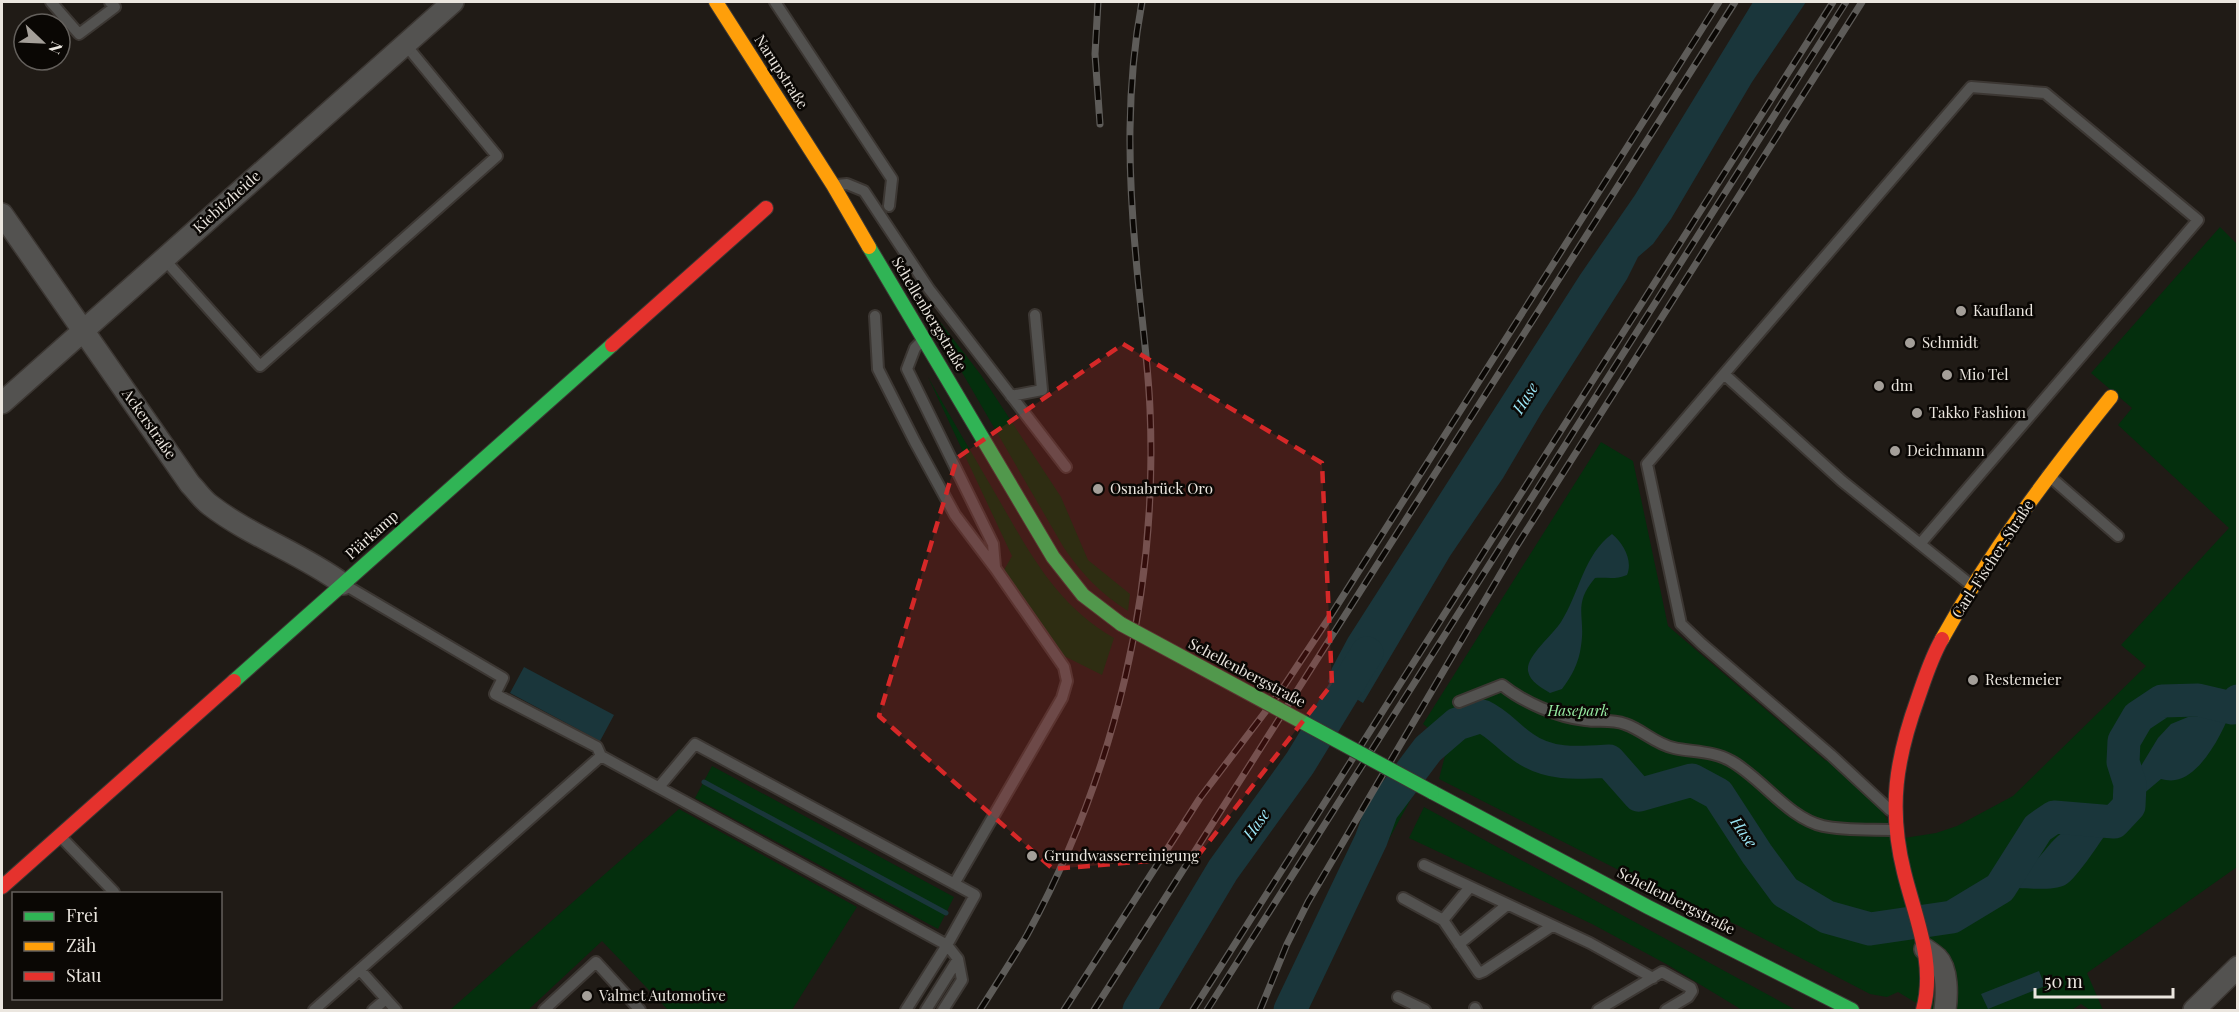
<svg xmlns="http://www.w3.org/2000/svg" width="2239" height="1012" font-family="'Playfair Display',serif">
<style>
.green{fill:#042f0d}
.water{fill:#1a363b}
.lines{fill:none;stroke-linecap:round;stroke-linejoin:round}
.stream{stroke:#1a363b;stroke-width:5}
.river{stroke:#1a363b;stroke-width:33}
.lane-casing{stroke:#3c3733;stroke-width:14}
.street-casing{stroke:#3c3733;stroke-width:24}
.fast-casing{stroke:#3c3733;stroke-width:16}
.slow-casing{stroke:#3c3733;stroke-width:16}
.jam-casing{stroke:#3c3733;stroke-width:16}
.lane{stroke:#535250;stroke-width:10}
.street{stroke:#535250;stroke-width:21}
.fast{stroke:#30b455;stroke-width:14}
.slow{stroke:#ff9f0a;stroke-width:14}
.jam{stroke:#e5322d;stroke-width:14}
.rail-casing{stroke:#5e5c59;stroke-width:7}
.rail{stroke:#0a0704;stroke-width:4.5;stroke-dasharray:14;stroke-linecap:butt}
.fast-bridge-casing{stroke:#3c3733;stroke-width:16;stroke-linecap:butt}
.fast-bridge{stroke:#30b455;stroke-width:14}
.marked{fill:#d62828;fill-opacity:0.2;stroke:#d62828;stroke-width:4.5;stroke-dasharray:12 8;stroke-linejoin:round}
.poi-dot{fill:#a49f99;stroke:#0a0704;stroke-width:2}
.labels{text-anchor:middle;stroke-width:5;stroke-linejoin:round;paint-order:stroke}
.street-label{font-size:15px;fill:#ebe6df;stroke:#0a0704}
.poi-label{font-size:15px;fill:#ebe6df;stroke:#0a0704;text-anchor:start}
.park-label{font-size:15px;font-style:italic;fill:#96eaa1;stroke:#0a0704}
.water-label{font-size:16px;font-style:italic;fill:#9be6f6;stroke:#0a0704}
</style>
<rect width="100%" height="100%" fill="#201b16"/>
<!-- green -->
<path class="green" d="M2220 227 2237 244V867L2087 973 2103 1010H2090L2081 1004 2072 1010H1928L1898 992 1887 997 1870 994 1737 925 1666 894 1439 779 1448 744 1423 724 1601 442 1633 461 1668 626 1826 761 1831 755 1875 798 1898 839 1936 833 1957 826 2013 796 2146 666 2121 645 2229 528 2118 425 2132 408 2091 373Z
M910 283 981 375 1061 497 1088 560 1130 594 1128 611C1101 594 1082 574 1064 548Z
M928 377C950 416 973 455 995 493 1029 551 1054 603 1114 638L1102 675 1060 654 1004 570 1012 556Z
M712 766 954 897 938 929 695 798Z
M1395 790 1411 799 1389 839 1308 1010H1290L1371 840 1382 810Z
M1424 807 1796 1010H1742L1668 965 1592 924 1409 838Z
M679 809 857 907 792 1010H668L602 941 528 1010H450Z"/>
<!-- water -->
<path class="water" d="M1753 2H1806L1752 82 1671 219 1653 244 1638 257 1627 279 1542 412 1503 478 1450 556 1363 703 1328 682 1332 668 1348 638 1580 275 1635 195Z
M1612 534C1624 544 1633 561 1627 575 1615 580 1607 577 1595 578 1572 605 1586 616 1581 646 1579 662 1572 676 1562 689L1550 693C1542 688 1530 682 1528 671 1526 656 1552 636 1561 622 1579 594 1584 554 1612 534Z
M524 667 614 715 600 741 510 693Z
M2217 704 2232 708C2224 730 2202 776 2175 780 2171 781 2165 780 2161 779L2129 806 2130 784 2158 738 2171 724 2188 717 2204 716Z
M2093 820 2114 822C2104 836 2077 879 2065 885 2053 892 2015 887 2000 888L2011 871C2036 870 2042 850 2058 836 2067 828 2082 825 2093 820Z
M2039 971 2045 986 1988 1009 1981 994Z"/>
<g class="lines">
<!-- stream -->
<path class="stream" d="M704 782 946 913"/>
<!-- river -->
<path class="river" d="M1139 1010 1223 870 1300 763 1367 653
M1290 1010 1371 840 1382 810 1428 749 1457 724 1482 716C1499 724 1508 737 1523 747 1549 766 1579 763 1609 761L1639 795 1692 780 1718 794 1757 854 1785 892 1827 917 1870 929 1952 917 2000 888 2038 828 2054 817 2114 822 2129 806 2130 784 2123 762 2124 741 2138 717 2162 701 2198 700 2232 708 2238 701"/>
<!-- lane casing -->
<g class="lane-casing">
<path id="lane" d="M51 2 79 34 115 7 110 2
M775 2 892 179 889 206
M837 185 847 184 864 191 929 289 1066 467
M164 259 260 366 497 156 405 44
M875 316 878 369 915 442 955 515 995 568 1064 667 1067 681 1062 698 954 884
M922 341 915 348 907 369 993 544 995 567
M1724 374 1971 87 2045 93 2198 220 1920 544 1971 585
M1011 396 1042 390 1035 315
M2048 475 2118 536
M345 585 503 678 495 694 597 747 601 756 947 945 975 895 695 744 659 787
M1459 702 1502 685C1523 702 1557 717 1585 720 1598 722 1612 719 1625 724 1643 730 1655 744 1674 748 1692 752 1714 751 1731 761 1762 778 1788 818 1823 826 1845 831 1874 829 1896 830
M1890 810 1831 755 1702 644 1681 624 1647 464 1724 374 1842 481 1920 544
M62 838 114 892
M1424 865 1590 943 1653 978
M1403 898 1443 920 1479 973 1484 971 1552 926
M1443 920 1470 887
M1459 944 1507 905
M360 970 396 1010
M1398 997 1425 1010
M1475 1008 1476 1010
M314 1010 601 756
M373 1010 386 999
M544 1010 596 962 640 1010
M906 1010 947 945 958 959 962 980 943 1010
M926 1010 958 959
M1598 1010 1662 972 1691 988 1692 991 1688 997 1666 1010"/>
</g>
<!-- street casing -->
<g class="street-casing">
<path id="street" d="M2 214 190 484C197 491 202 499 210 505 250 536 301 553 343 584
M2 403 453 2
M1925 949C1929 952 1934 955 1937 958 1948 969 1947 996 1945 1010
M2194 1010 2238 967"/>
</g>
<!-- fast casing -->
<g class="fast-casing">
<path id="fast" d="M869 247 1053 557 1083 595 1121 624
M234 681 612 345
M1432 792 1648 907 1852 1010"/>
</g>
<!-- slow casing -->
<g class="slow-casing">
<path id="slow" d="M716 2 833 185 869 247
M1942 639C1990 552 2048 475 2111 397"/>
</g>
<!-- jam casing -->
<g class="jam-casing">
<path id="jam" d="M612 345 766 208
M2 887 234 681
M1923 1010C1936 963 1915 917 1904 872 1888 808 1896 759 1918 698 1925 678 1931 658 1942 639"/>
</g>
<!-- lane -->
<use href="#lane" class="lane"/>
<!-- street -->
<use href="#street" class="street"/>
<!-- fast -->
<use href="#fast" class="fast"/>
<!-- slow -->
<use href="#slow" class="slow"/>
<!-- jam -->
<use href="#jam" class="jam"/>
<!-- rail casing -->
<g class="rail-casing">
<path id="rail" d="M1098 2 1095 54 1100 124
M980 1010C996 985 1012 960 1027 935 1115 774 1158 592 1150 409 1148 359 1140 308 1136 258 1128 172 1126 87 1142 2
M1064 1010 1200 798 1278 695 1331 615 1719 2
M1094 1010 1735 2
M1193 1010 1833 2
M1207 1010 1846 2
M1260 1010 1287 944 1308 902 1518 544 1862 2"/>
</g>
<!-- rail -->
<use href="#rail" class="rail"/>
<!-- fast-bridge casing -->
<g class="fast-bridge-casing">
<path id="fast-bridge" d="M1121 624 1432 792"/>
</g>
<!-- fast-bridge -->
<use href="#fast-bridge" class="fast-bridge"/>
</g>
<!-- marked area -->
<path class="marked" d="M1123 344 1322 463 1332 684 1197 857 1053 869 879 716 957 458Z"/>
<!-- markers -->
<g class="poi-dot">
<circle cx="1961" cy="311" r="6"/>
<circle cx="1910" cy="343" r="6"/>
<circle cx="1947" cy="375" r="6"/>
<circle cx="1879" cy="386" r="6"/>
<circle cx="1917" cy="413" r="6"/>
<circle cx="1895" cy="451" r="6"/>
<circle cx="1098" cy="489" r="6"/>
<circle cx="1973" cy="680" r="6"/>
<circle cx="1032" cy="856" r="6"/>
<circle cx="587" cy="996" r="6"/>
</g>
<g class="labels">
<!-- street labels -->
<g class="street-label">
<text transform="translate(781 72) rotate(57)" y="5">Narupstraße</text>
<text transform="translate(227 202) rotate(-42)" y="5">Kiebitzheide</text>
<text transform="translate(929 314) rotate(59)" y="5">Schellenbergstraße</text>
<text transform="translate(149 424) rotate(55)" y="5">Ackerstraße</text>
<text transform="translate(372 535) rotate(-42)" y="5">Piärkamp</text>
<text transform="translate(1993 559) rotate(-57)" y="5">Carl-Fischer-Straße</text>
<text transform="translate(1247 673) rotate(28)" y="5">Schellenbergstraße</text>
<text transform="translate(1676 901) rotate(27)" y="5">Schellenbergstraße</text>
</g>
<!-- poi labels -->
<g class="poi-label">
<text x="1973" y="316">Kaufland</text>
<text x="1922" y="348">Schmidt</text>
<text x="1959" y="380">Mio Tel</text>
<text x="1891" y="391">dm</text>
<text x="1929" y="418">Takko Fashion</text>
<text x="1907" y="456">Deichmann</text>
<text x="1110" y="494">Osnabrück Oro</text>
<text x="1985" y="685">Restemeier</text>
<text x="1044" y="861">Grundwasserreinigung</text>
<text x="599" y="1001">Valmet Automotive</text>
</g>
<!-- park labels -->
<g class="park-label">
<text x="1578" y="716">Hasepark</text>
</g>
<!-- water labels -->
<g class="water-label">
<text transform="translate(1525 398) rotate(-58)" y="6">Hase</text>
<text transform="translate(1256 824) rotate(-54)" y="6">Hase</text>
<text transform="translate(1744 832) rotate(56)" y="6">Hase</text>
</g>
</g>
<!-- border -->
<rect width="2239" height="1012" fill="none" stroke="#ebe6df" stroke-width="6"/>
<!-- legend -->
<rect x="12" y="892" width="210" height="108" fill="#0a0704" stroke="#64605c" stroke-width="1.5"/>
<rect x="24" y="912" width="30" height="9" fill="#30b455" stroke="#64605c" stroke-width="1.5"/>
<text x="66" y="922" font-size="18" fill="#ebe6df">Frei</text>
<rect x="24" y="942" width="30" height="9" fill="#ff9f0a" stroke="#64605c" stroke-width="1.5"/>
<text x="66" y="952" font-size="18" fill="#ebe6df">Zäh</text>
<rect x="24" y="972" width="30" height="9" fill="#e5322d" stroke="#64605c" stroke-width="1.5"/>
<text x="66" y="982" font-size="18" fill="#ebe6df">Stau</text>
<!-- north arrow -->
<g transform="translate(42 42) rotate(113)"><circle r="28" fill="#0a0704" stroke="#64605c" stroke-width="1.5"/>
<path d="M0-4.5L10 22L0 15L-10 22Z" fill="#a49f99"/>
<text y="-9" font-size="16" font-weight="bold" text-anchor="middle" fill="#ebe6df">N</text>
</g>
<!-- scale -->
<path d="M2035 988v9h138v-9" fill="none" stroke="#ebe6df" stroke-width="3"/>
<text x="2044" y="988" font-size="18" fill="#ebe6df" stroke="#0a0704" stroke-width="4.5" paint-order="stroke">50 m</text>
</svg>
